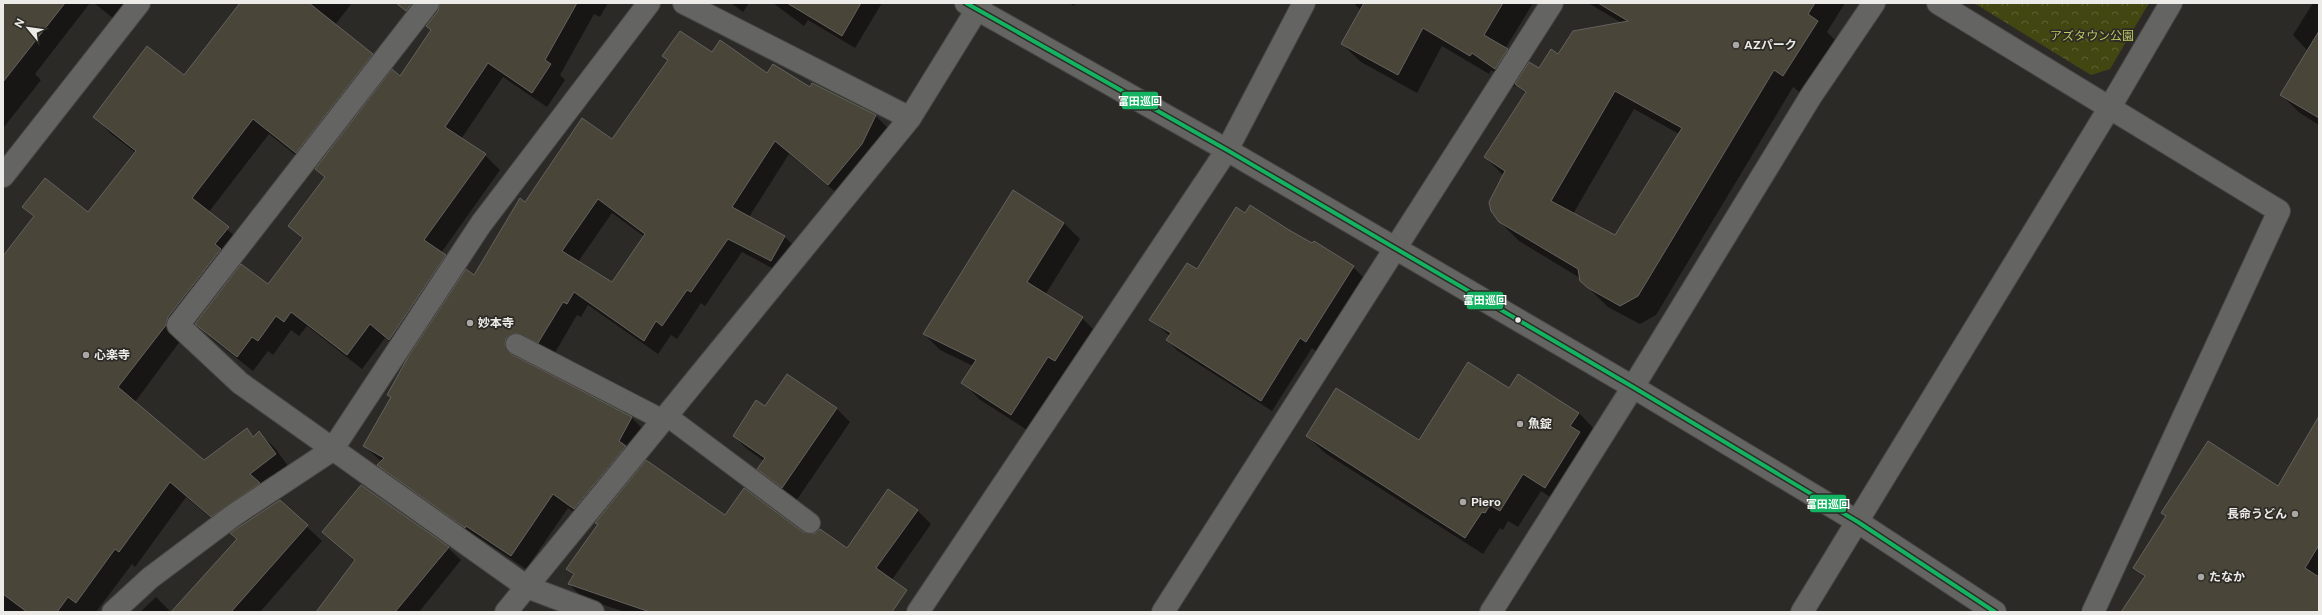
<svg xmlns="http://www.w3.org/2000/svg" width="2322" height="615" font-family="'Public Sans','Noto Sans JP',sans-serif">
<style>
.forest{fill:url(#forest-crowns)}
.shadow{fill:#0007;fill-rule:evenodd}
.building{fill:#494539;stroke:#63625f;fill-rule:evenodd}
.lines{fill:none;stroke-linecap:round;stroke-linejoin:round}
.service-casing{stroke:#474644;stroke-width:22}
.minor-casing{stroke:#474644;stroke-width:24}
.tertiary-casing{stroke:#474644;stroke-width:24}
.service{stroke:#646462;stroke-width:20}
.minor{stroke:#646462;stroke-width:22}
.tertiary{stroke:#646462;stroke-width:22}
.bus-1-casing{stroke:#2d2b26;stroke-width:7}
.bus-1{stroke:#13b361;stroke-width:4}
.poi-dot{fill:#a9a7a4;stroke:#2d2b26;stroke-width:1.5}
.bus-dot{fill:#ecebe8;stroke:#2d2b26;stroke-width:1.5}
.labels{text-anchor:middle;stroke-width:3.5;stroke-linejoin:round;paint-order:stroke}
.park-label{font-size:12px;fill:#bdc863;stroke:#2d2b26}
.poi-label{font-size:12px;font-weight:bold;fill:#ecebe8;stroke:#2d2b26;text-anchor:start}
.line-badge{stroke:#2d2b26;stroke-width:1.5}
.badge-label{font-size:11px;text-anchor:middle;font-weight:bold;fill:#fff}
</style>
<defs>
<pattern id="forest-crowns" width="20" height="18" patternUnits="userSpaceOnUse"><rect width="20" height="18" fill="#424712"/><path d="M2 6a3 3 0 1 1 6 0M12 15a3 3 0 1 1 6 0" fill="none" stroke="#5d6234"/></pattern>
</defs>
<rect width="100%" height="100%" fill="#2c2a27"/>
<!-- forest -->
<path class="forest" d="M1974 3H2149L2110 69 2091 75Z"/>
<!-- shadow -->
<path class="shadow" d="M3 3H90L35 74 41 80 4 127Z
M94 3H135L119 23Z
M242 3H352L335 25 372 55 388 70 312 168 269 134 208 213 244 244 184 333 181 340 135 402 204 461 247 430 254 437 259 433 275 448 291 470 227 532 186 497 135 567 132 564 96 612H3V257L35 217 24 207 88 213 136 153 110 133 95 117 184 76Z
M450 3H608L600 17 594 14 560 75 565 80 547 107 503 77 461 139 485 155 500 170 441 253 460 271 405 354 385 338 362 369 307 326 299 336 291 330 273 355 268 351 253 371 211 338 196 324 268 286 303 239 290 226 326 178 316 169 400 77Z
M731 3H749L743 12Z
M773 3H882L855 48 808 20 804 26Z
M1069 3H1075L1074 6Z
M1533 3 1505 49 1526 69 1539 70 1558 56 1622 23 1588 3H1845L1827 32 1836 41 1802 94 1793 87 1656 315 1640 324 1608 307 1581 281 1580 278 1519 241 1500 222 1503 175 1485 157 1526 94 1516 84 1514 87 1491 70 1489 74 1442 46 1417 93 1361 62 1342 44 1361 11 1354 3ZM1634 109 1679 134 1616 237 1573 214Z
M2313 3H2319V125L2300 113 2281 95 2308 51 2293 35Z
M712 54 767 75 811 88 813 84 876 116 890 130 843 198 789 154 749 217 785 237 799 251 785 275 742 252 705 306 701 303 677 339 671 335 658 354 588 305 581 317 577 315 553 356 520 352 518 359 632 418 646 432 589 522 568 508 526 569 481 539 479 541 393 479 379 465 382 462 364 446 392 398 388 395 525 203 613 141ZM612 213 645 237 613 283 578 262Z
M1245 214 1288 231 1353 267 1364 278 1317 352 1312 348 1272 411 1178 351 1167 340 1170 336 1151 320Z
M1064 223 1080 239 1045 295 1082 318 1098 334 1072 377 1065 372 1027 430 979 399 963 382 973 366 940 350 924 334Z
M788 375 837 409 850 422 796 501 772 482 759 469 764 461 747 449 734 436 765 408Z
M1509 389 1579 413 1596 431 1562 505 1541 491 1518 527 1508 521 1503 530 1500 528 1483 554 1325 453 1307 436 1419 442Z
M2319 420V612H2122L2145 578 2134 568 2167 517 2162 513 2278 487Z
M279 501 322 541 260 612H172Z
M917 510 931 524 891 581V612H625L583 598 569 584 574 576 568 569 725 516 803 533 847 549Z
M323 532 448 548 461 560 419 612H318L355 561Z
M156 597 171 612H140Z"/>
<!-- building -->
<path class="building" d="M3 3H65L3 82Z
M240 3H309L373 54 296 153 253 119 192 198 229 227 215 244 221 249 168 317 166 325 118 387 204 460 247 428 253 437 259 431 276 454 250 474 260 483 211 517 170 482 119 552 115 549 76 603 68 597 57 612H27L3 594V256L34 216 22 207 45 178 88 212 136 151 93 117 147 46 184 75Z
M396 3H412L406 11Z
M440 3H577L545 60 551 64 532 93 488 63 445 127 486 154 424 240 446 255 389 340 370 324 347 355 291 312 284 322 276 316 258 341 252 337 237 357 195 324 241 264 268 284 303 238 288 226 325 177 315 169 392 69 400 76 431 30 426 26 438 11Z
M787 3H861L842 36Z
M1364 3H1503L1484 35 1508 49 1495 69 1472 53 1470 56 1423 28 1398 75 1341 44Z
M1598 3H1815L1808 14 1818 21 1783 76 1774 70 1638 296 1620 306 1588 288 1580 281 1578 269 1499 222 1491 211 1489 202 1505 171 1484 157 1526 92 1515 84 1529 62 1539 68 1551 49 1558 54 1573 31 1628 21ZM1615 91 1682 128 1615 235 1551 201Z
M680 31 712 52 720 40 767 73 773 64 810 87 812 83 876 115 862 144 828 185 775 141 732 207 785 236 771 261 728 239 691 292 687 290 662 326 656 321 644 341 574 292 567 304 563 302 538 343 516 333 506 338 505 345 511 354 632 417 619 441 626 446 574 509 553 494 511 556 466 526 465 528 377 465 384 458 363 446 391 397 387 395 408 357 466 269 474 275 520 198 525 202 582 118 612 139 668 60 662 56ZM598 199 645 234 612 282 562 251Z
M2319 31V118L2280 95Z
M1013 190 1064 223 1027 282 1083 317 1055 361 1048 357 1011 415 961 383 976 360 923 334Z
M1250 205 1289 230 1312 243 1314 241 1354 266 1306 342 1300 338 1261 401 1166 340 1171 333 1149 320 1187 263 1197 269 1236 207 1245 213Z
M1468 362 1509 388 1518 374 1579 413 1570 426 1580 432 1545 488 1523 474 1500 511 1490 505 1485 513 1482 512 1465 538 1306 436 1336 388 1419 440Z
M787 374 837 408 782 488 757 469 765 458 733 436 756 400 765 406Z
M2319 416V545L2305 568 2319 577V612H2121L2145 576 2133 568 2166 516 2161 513 2208 441 2278 486Z
M646 460 725 515 744 488 803 532 814 534 820 529 847 548 888 489 918 510 876 568 907 590 892 612H650L568 584 574 574 566 569 598 524 595 523Z
M361 485 449 547 395 612H316L355 560 322 532Z
M280 500 308 525 231 612H171L237 539 230 533Z"/>
<g class="lines">
<!-- service casing -->
<g class="service-casing">
<path id="service" d="M516 344 663 420
M667 416 810 523"/>
</g>
<!-- minor casing -->
<g class="minor-casing">
<path id="minor" d="M428 3 178 325 240 383 527 587 593 612
M684 3 910 118
M1938 3 2279 211 2093 612
M3 176 139 3
M113 612 150 578 234 515 332 450 481 224 649 3
M506 612 910 118 981 3
M918 612 1227 150 1304 3
M1163 612 1552 3
M1491 612 1633 387 1811 96 1874 3
M1802 612 2110 107 2171 3"/>
</g>
<!-- tertiary casing -->
<g class="tertiary-casing">
<path id="tertiary" d="M966 3 1227 150 1633 387 1858 522 1995 612"/>
</g>
<!-- service -->
<use href="#service" class="service"/>
<!-- minor -->
<use href="#minor" class="minor"/>
<!-- tertiary -->
<use href="#tertiary" class="tertiary"/>
<!-- bus-1 casing -->
<g class="bus-1-casing">
<path id="bus-1" d="M966 3 1227 150 1633 387 1858 522 1995 612"/>
</g>
<!-- bus-1 -->
<use href="#bus-1" class="bus-1"/>
</g>
<!-- markers -->
<g class="poi-dot">
<circle cx="1736" cy="45" r="4"/>
<circle cx="470" cy="323" r="4"/>
<circle cx="86" cy="355" r="4"/>
<circle cx="1520" cy="424" r="4"/>
<circle cx="1463" cy="502" r="4"/>
<circle cx="2295" cy="514" r="4"/>
<circle cx="2201" cy="577" r="4"/>
</g>
<circle class="bus-dot" cx="1518" cy="320" r="3.5"/>
<g class="labels">
<!-- park labels -->
<g class="park-label">
<text x="2092" y="40">アズタウン公園</text>
</g>
<!-- poi labels -->
<g class="poi-label">
<text x="1744" y="49">AZパーク</text>
<text x="478" y="327">妙本寺</text>
<text x="94" y="359">心楽寺</text>
<text x="1528" y="428">魚錠</text>
<text x="1471" y="506">Piero</text>
<text x="2287" y="518" text-anchor="end">長命うどん</text>
<text x="2209" y="581">たなか</text>
</g>
</g>
<g class="line-badge">
<rect x="1121" y="91" width="38" height="19" rx="4" fill="#13b361"/>
<rect x="1466" y="291" width="38" height="19" rx="4" fill="#13b361"/>
<rect x="1809" y="494" width="38" height="19" rx="4" fill="#13b361"/>
</g>
<g class="badge-label">
<text x="1140" y="105">富田巡回</text>
<text x="1485" y="304">富田巡回</text>
<text x="1828" y="508">富田巡回</text>
</g>
<!-- border -->
<rect width="2322" height="615" fill="none" stroke="#ecebe8" stroke-width="8"/>
<!-- north arrow -->
<g transform="translate(28 28) rotate(299)" stroke="#2d2b26" stroke-width="3" paint-order="stroke">
<path d="M0-3L7 15L0 10L-7 15Z" fill="#ecebe8"/>
<text y="-6" font-size="11" font-weight="bold" text-anchor="middle" fill="#ecebe8">N</text>
</g>
</svg>
